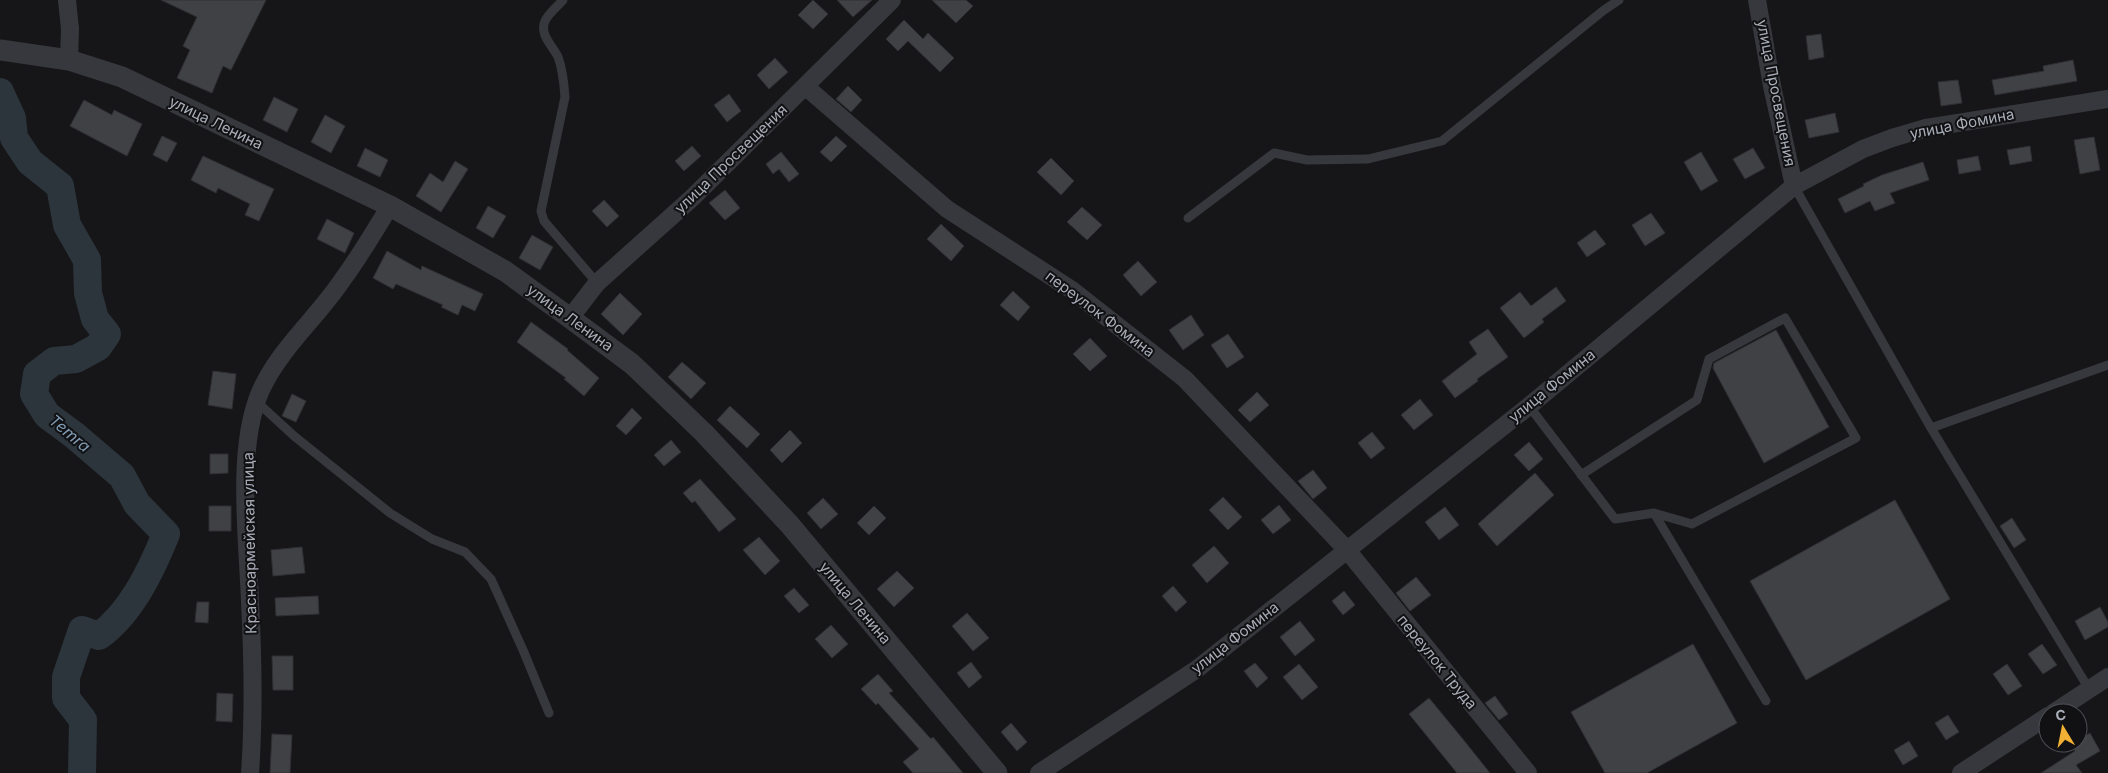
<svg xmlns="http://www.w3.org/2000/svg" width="2108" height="773" font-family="Inter,sans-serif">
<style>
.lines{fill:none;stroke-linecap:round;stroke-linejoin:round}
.river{stroke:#2c353c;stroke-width:28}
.building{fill:#404145;stroke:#303034}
.service{stroke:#37383d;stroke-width:9}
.minor{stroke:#37383d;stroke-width:18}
.tertiary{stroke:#37383d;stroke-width:21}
.labels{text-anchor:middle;stroke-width:4;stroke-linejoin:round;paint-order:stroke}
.street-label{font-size:15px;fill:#a8adb8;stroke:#111113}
.water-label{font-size:16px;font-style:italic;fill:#7f9bb3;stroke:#111113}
</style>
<rect width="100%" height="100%" fill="#161618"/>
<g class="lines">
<!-- river -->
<path class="river" d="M0 92 12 118 14 138 30 162 60 186 67 225 87 260 88 293 95 319 107 334 98 347 76 359 54 361 37 374 34 394 47 415 74 435 122 476 137 504 166 534C151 571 131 613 99 636L82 630 66 677V698L83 720 82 773"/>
</g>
<!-- building -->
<path class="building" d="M161 0H266L231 70 223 66 212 93 177 78 190 50 183 46 197 17Z
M813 0 828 14 813 29 798 15Z
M837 0H872L853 17Z
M932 0H966L973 6 956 23Z
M904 20 923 39 928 33 954 58 940 72 908 41 898 51 886 39Z
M1821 34 1824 57 1809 60 1806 36Z
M775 58 788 72 769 89 757 75Z
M2073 60 2077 81 1995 95 1992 80 2044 71 2043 66Z
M1958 80 1962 103 1941 106 1938 82Z
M848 86 862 100 851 112 836 99Z
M729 94 741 111 727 122 714 105Z
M274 97 298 109 287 132 263 120Z
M84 100 112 115 114 110 142 124 127 156 70 126Z
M1835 113 1839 132 1809 138 1805 120Z
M325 115 345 126 331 153 311 142Z
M162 136 177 143 167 162 153 155Z
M836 136 847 146 831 162 820 152Z
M2094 137 2100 170 2080 174 2074 140Z
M692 146 701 156 684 171 675 161Z
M2030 146 2032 161 2010 165 2007 150Z
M365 148 388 160 380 177 357 166Z
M1753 148 1765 168 1745 179 1733 159Z
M781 152 799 174 789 182 779 169 773 174 766 164Z
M1701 152 1718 181 1701 191 1684 162Z
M203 156 274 189 259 221 245 215 250 204 218 188 216 193 191 180Z
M1978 156 1981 170 1959 174 1957 160Z
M1051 158 1074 181 1061 195 1037 172Z
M455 161 468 169 441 212 416 196 430 173 443 182Z
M1923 162 1929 180 1890 193 1895 203 1875 211 1870 201 1845 213 1838 199 1864 186 1863 184 1882 175Z
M725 190 740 208 725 220 709 203Z
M604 200 619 216 607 227 592 211Z
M488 206 506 216 493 238 476 228Z
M1082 207 1102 225 1087 240 1067 222Z
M1651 213 1665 233 1645 246 1632 225Z
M327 219 354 233 345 253 317 239Z
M941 224 964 246 951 261 927 239Z
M1595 230 1606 244 1587 257 1577 243Z
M532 235 553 247 540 270 519 258Z
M387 251 421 270 422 266 483 294 475 311 462 305 458 315 441 307 443 305 396 284 393 289 373 278Z
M1138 261 1157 282 1141 296 1123 275Z
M1556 287 1566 301 1542 319 1544 322 1524 338 1500 308 1520 292 1531 306Z
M1013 291 1030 307 1018 321 1000 305Z
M620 293 642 314 623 335 601 314Z
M1191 315 1204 335 1183 350 1169 330Z
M531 322 568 349 567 350 599 378 584 396 564 379 566 378 517 342Z
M1488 329 1508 357 1477 379 1478 381 1455 398 1442 381 1477 354 1469 342Z
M1776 330 1829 427 1764 463 1713 368 1714 363Z
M1228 334 1244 357 1227 368 1211 345Z
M1090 338 1107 356 1090 371 1073 354Z
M682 362 706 383 691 399 668 377Z
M213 371 236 374 232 409 208 405Z
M1257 392 1269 405 1250 422 1238 410Z
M292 394 306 401 296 422 282 416Z
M1420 399 1433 415 1414 430 1401 415Z
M730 406 760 434 747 448 717 420Z
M632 408 642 418 626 435 616 426Z
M790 430 802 443 782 463 770 450Z
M1372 432 1385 448 1371 459 1358 443Z
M671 440 681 452 664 466 654 455Z
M1529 442 1543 459 1529 471 1514 455Z
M210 454H228V473L210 474Z
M1313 470 1327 488 1313 499 1298 481Z
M1535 473 1554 495 1497 546 1478 524Z
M700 479 736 519 719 532 695 501 692 503 683 493Z
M1223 497 1242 517 1228 530 1209 510Z
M823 498 838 514 821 529 807 513Z
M1895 500 1950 599 1806 680 1750 581Z
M1279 505 1291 520 1273 534 1261 520Z
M209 506H231V531H209Z
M874 506 886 518 869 535 857 523Z
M1445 507 1459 525 1439 540 1425 522Z
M2012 518 2026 540 2014 548 2000 526Z
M759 537 780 561 765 575 743 550Z
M1214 546 1229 563 1207 583 1192 565Z
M302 547 305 573 273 576 271 550Z
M897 571 914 588 894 607 877 589Z
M1416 577 1431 595 1410 611 1396 593Z
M1173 586 1187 602 1176 612 1162 596Z
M794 588 809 605 799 613 784 596Z
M1344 591 1355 605 1343 615 1332 601Z
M318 596 319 614 276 616 275 598Z
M197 602H209L208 623 195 622Z
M2100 607 2108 622V627L2085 640 2075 621Z
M967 613 989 638 973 651 952 626Z
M1300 621 1315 640 1295 656 1280 637Z
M831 625 848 644 832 658 815 639Z
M1693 644 1737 723 1647 773H1605L1571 712Z
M2042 644 2057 665 2043 674 2028 654Z
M272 656H293V690H273Z
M971 662 982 677 969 688 957 673Z
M1255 663 1268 678 1257 688 1244 671Z
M1299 664 1318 687 1302 700 1283 677Z
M2007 664 2022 686 2008 695 1993 674Z
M878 674 893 691 889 693 931 739 933 737 963 773H913L903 762 919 749 878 703 876 705 861 689Z
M217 693 233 694 232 722 216 721Z
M1495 696 1508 714 1499 720 1485 703Z
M1429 698 1462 738 1490 773H1457L1409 714Z
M1948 715 1959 732 1946 740 1935 723Z
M1011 723 1027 742 1017 751 1001 732Z
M2090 733 2100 751 2076 765 2082 773H2041L2075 751 2071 744 2078 743V740Z
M272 734 292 735 290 773H270Z
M1909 741 1918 756 1903 765 1894 750Z"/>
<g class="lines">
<!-- service -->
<path class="service" d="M563 0C558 6 548 14 545 21 539 35 553 46 558 57 563 70 564 83 565 97L541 211 544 221 597 283
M1794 186 1931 428 2089 689
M1188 218 1274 153 1307 160 1368 159 1442 141 1604 10 1619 0
M257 402 294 436 390 513 432 539 465 552 491 579 523 650 549 713
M1529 406 1615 519 1654 513 1692 524 1856 438 1785 318 1709 359 1697 400 1581 475
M1931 428 2108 365
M1654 513 1766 701"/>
<!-- minor -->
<path class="minor" d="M67 0 70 29 69 60
M1757 0 1772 86 1794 186
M806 87 947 209 1072 290 1185 379 1347 550 1528 773
M570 318 597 283 692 198 892 0
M2053 713 2108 677
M250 773C254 716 253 659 250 602 248 539 234 438 265 382 285 344 319 315 343 279 360 256 375 230 390 206
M1039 773 1197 669 1529 406 1794 186 1863 149 1892 138 1926 128 2108 99
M1961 773 2048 716"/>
<!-- tertiary -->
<path class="tertiary" d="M0 50 69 60 122 77 390 206 505 271 570 318 632 364 704 433 790 525 997 773"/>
</g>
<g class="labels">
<!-- street labels -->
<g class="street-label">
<text transform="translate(1776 93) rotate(79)" y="5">улица Просвещения</text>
<text transform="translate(216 123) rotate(26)" y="5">улица Ленина</text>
<text transform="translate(1962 124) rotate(-11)" y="5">улица Фомина</text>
<text transform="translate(731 159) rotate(-44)" y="5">улица Просвещения</text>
<text transform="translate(1100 314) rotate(37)" y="5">переулок Фомина</text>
<text transform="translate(570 318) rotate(36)" y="5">улица Ленина</text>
<text transform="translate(1552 386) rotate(-39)" y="5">улица Фомина</text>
<text transform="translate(250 543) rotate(-91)" y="5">Красноармейская улица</text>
<text transform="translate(855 603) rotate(50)" y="5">улица Ленина</text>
<text transform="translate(1235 638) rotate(-38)" y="5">улица Фомина</text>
<text transform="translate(1437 662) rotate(51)" y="5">переулок Труда</text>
</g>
<!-- water labels -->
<g class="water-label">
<text transform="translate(70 433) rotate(40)" y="6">Temra</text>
</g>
</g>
<!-- north arrow -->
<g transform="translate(2063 728) rotate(350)"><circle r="24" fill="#111113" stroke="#4d4f55"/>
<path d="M0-4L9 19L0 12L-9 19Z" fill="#f2b134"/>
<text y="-8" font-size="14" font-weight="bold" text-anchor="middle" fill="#a8adb8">С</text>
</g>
</svg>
